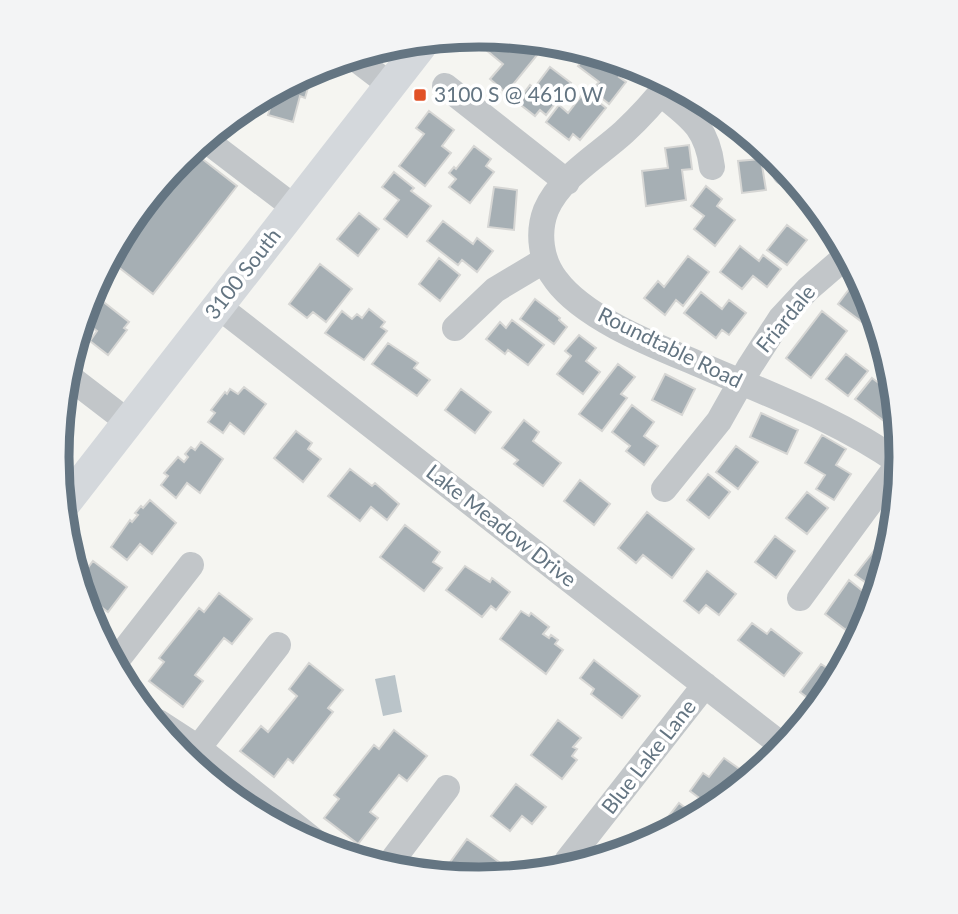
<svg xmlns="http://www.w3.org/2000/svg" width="958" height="914" font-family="Lato,sans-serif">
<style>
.water{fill:#bac4c9}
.building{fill:#a6afb4;stroke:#d6d6d4;stroke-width:2}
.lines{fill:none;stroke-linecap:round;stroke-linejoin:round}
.minor{stroke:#c2c6c9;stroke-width:26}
.major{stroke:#d4d8dc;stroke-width:32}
.poi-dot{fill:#e15126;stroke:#fff;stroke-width:2.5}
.labels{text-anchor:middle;stroke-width:7;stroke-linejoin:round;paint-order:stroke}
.poi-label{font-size:21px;fill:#647582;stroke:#fff;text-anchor:start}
.street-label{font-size:21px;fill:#647582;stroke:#fff}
.rim{fill:none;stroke:#647582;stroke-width:9}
</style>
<rect width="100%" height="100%" fill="#f5f5f1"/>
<!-- water -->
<path class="water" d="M395 675 402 712 383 716 375 679Z"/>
<!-- building -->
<path class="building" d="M494 38 526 44 538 54 506 93 490 79 503 64 485 49Z
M586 56 621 63 626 68 619 77 626 82 609 104 592 90 599 82 578 66Z
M550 67 571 83 546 115 540 110 535 116 517 102 530 85 534 88Z
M301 78 310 81 305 98 300 96 293 122 268 115 274 96Z
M585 91 606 108 580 140 573 134 569 140 546 122 559 105 568 113Z
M429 111 454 130 442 146 451 153 425 186 399 166 424 134 416 128Z
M689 145 692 169 682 170 686 200 646 206 642 171 668 168 665 148Z
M474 146 491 159 486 166 494 172 470 203 449 187 456 179 449 173 454 167 456 169Z
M192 151 237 186 153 294 112 262 181 158Z
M761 159 766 190 742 193 738 161Z
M394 172 414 188 411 191 431 206 407 237 384 219 399 200 382 187Z
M706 186 722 199 717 206 735 220 715 246 694 229 704 216 691 206Z
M494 187 517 190 514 230 488 227Z
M359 213 379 229 358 256 337 239Z
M443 221 473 244 477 238 493 251 477 272 462 260 458 265 427 241Z
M787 225 807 240 787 265 767 250Z
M740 246 759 261 763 255 781 269 767 287 753 276 742 289 720 272Z
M688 256 709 272 683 306 676 300 665 315 644 298 658 281 664 287Z
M439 258 460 275 440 301 419 284Z
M320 264 352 289 326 322 313 312 307 318 289 304Z
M853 284 869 296 873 316 866 325 838 304Z
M701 292 722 309 729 300 746 313 729 335 722 330 716 338 684 313Z
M535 299 560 318 559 320 567 327 554 344 520 319Z
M101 300 129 322 124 328 127 330 108 355 90 341 97 331 84 321Z
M369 309 385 322 381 327 387 331 364 360 325 333 342 311 352 319 357 314 362 318Z
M822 311 847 331 811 378 786 358Z
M512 320 544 345 528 365 508 350 505 354 486 339 500 322 506 328Z
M579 335 596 348 586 361 600 372 583 394 557 374 571 356 565 351Z
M388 343 418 363 414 368 430 380 417 396 372 364Z
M846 354 868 371 848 396 826 379Z
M618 364 635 377 621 394 627 398 602 431 579 414Z
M665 374 695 389 682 415 652 400Z
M872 378 888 390 893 417 888 424 855 399Z
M244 387 266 404 244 434 230 423 223 433 208 422 215 413 211 410 225 392 227 394 230 389 238 394Z
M461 389 491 412 475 433 445 410Z
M632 405 654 422 644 436 658 446 644 465 626 451 630 446 612 432Z
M761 413 798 430 787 454 750 437Z
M524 420 539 432 533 441 561 463 543 486 514 464 518 460 502 448Z
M296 431 312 443 308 449 321 459 303 482 274 458Z
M822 435 846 449 836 465 851 474 834 500 816 489 825 475 805 463Z
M201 442 223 459 200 493 187 483 176 498 161 485 168 476 164 473 178 457 184 462 188 457 185 454 191 447 195 450Z
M736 446 758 462 738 489 716 472Z
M350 469 372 486 375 483 399 504 387 520 371 507 360 521 328 496Z
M708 474 730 492 709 518 687 500Z
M580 480 610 504 594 525 564 501Z
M807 492 828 508 807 534 786 518Z
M150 500 176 523 152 554 140 544 127 560 111 547 130 520 132 522 138 515 135 513 141 506 143 508Z
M647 512 694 549 672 578 643 555 636 563 618 548Z
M405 525 440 552 433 562 442 568 424 591 380 557Z
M775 536 795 551 776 578 755 562Z
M877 547 882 551 875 589 855 575Z
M93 561 127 587 108 612 100 606 89 619 81 577Z
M465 566 490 582 492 578 510 592 496 610 491 606 482 617 446 590Z
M707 571 736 594 719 615 706 605 699 613 684 601Z
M849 580 870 597 846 630 825 614Z
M219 593 252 619 232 644 224 638 195 675 203 681 183 707 149 681 164 662 159 658 199 608 204 612Z
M521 611 529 616 531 613 549 627 543 634 549 638 551 635 558 640 555 644 563 650 546 674 500 639Z
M752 623 767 634 771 629 802 653 784 676 738 640Z
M594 660 640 696 622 718 591 694 594 689 580 678Z
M309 663 343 690 328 708 333 712 293 763 288 759 274 777 240 751 261 726 268 732 297 696 289 689Z
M821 664 833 672 813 702 800 692Z
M558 720 581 738 573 747 577 749 572 756 577 760 562 779 531 755Z
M394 730 427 756 407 781 399 775 370 812 378 818 358 844 324 818 339 799 334 795 374 745 379 749Z
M724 758 748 775 706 803 690 791 703 773 709 777Z
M516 784 546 807 532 824 522 816 510 831 491 816Z
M679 803 692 813 650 840Z
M467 839 499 862 488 877 478 879 443 872Z"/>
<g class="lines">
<!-- minor -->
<path class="minor" d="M356 59 390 85
M667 85C654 102 640 117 624 132 599 155 560 177 546 210 537 233 541 261 556 280 584 318 653 345 696 363 765 393 838 419 900 463
M445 86 567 182
M660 93C690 117 707 127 712 167
M207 141 295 208
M785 173 787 172
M218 306 783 746
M455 328 495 290 545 260
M72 379 128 422
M664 489 719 421 750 366 781 318 808 289 844 258
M800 598 900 462
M117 660 191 565
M158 722 198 748 323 848
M188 761 278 645
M567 861 705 685
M391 862 447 788"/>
<!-- major -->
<path class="major" d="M66 502 420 47"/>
</g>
<!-- markers -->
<rect class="poi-dot" x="413" y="88" width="14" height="14" rx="3.5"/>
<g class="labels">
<!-- poi labels -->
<g class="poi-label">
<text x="434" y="102">3100 S @ 4610 W</text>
</g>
<!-- street labels -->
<g class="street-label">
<text transform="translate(243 274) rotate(-52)" y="7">3100 South</text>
<text transform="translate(786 319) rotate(-51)" y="7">Friardale</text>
<text transform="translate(670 348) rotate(26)" y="7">Roundtable Road</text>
<text transform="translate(501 526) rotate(38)" y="7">Lake Meadow Drive</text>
<text transform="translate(649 757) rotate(-52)" y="7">Blue Lake Lane</text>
</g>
</g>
<!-- crop -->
<path d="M0 0H958V914H0ZM69 457a410 410 0 1 1 820 0a410 410 0 1 1-820 0Z" fill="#f3f4f5" fill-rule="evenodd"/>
<path class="rim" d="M69 457a410 410 0 1 1 820 0a410 410 0 1 1-820 0Z"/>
</svg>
